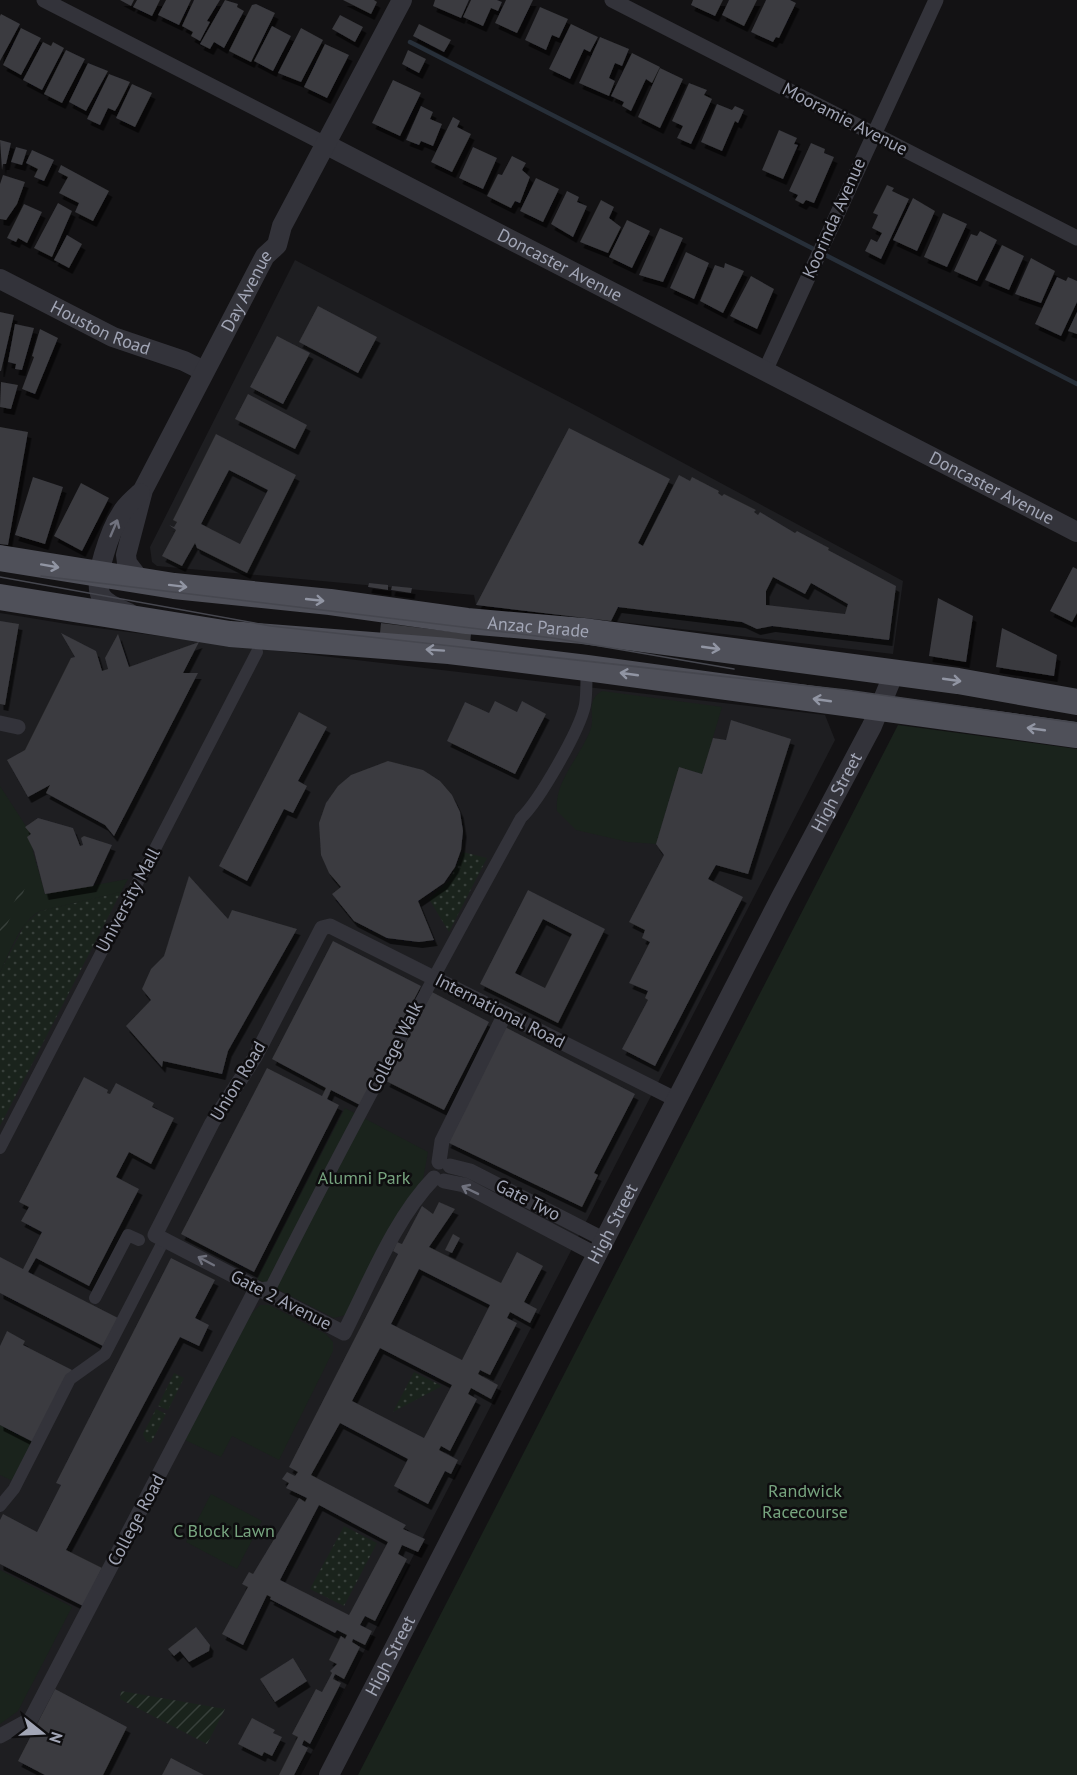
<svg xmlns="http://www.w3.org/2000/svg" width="1077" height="1775" font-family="'PT Sans',sans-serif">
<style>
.built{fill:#1e1e21}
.grass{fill:url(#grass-dots)}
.park{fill:#1a231c}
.garden{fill:url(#garden-furrows)}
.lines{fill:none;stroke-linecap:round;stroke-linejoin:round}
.stream{stroke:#272f39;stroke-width:4.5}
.building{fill:#3a3a3f;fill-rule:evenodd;filter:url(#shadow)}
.pedestrian{stroke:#33333a;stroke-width:12}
.minor{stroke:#33333a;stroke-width:15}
.tertiary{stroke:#33333a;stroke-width:20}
.primary{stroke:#4f5059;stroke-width:26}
.tram{stroke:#46474f;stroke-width:1.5}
.oneway{stroke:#70727e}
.oneway2{stroke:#9195a3}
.labels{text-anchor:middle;stroke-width:5;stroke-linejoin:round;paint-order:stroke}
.street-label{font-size:18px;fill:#a2a6b6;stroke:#0e0d0f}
.park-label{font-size:18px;fill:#77a47f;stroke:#0e0d0f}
</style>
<defs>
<pattern id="grass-dots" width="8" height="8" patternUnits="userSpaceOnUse" patternTransform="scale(1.5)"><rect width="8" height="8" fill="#1a231c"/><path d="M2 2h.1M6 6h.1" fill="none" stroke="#38403b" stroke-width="1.8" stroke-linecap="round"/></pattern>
<pattern id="garden-furrows" width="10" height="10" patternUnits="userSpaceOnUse" patternTransform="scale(1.5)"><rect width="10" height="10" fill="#1a231c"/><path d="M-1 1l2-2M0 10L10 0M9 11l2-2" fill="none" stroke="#38403b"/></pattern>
<filter id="shadow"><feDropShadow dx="3.5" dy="6" stdDeviation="0" flood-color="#0009"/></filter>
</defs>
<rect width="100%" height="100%" fill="#131214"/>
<!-- built -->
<path class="built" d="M295 260 579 407 903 581 893 654 476 605 474 595 157 566 152 562 150 547Z
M0 613 73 625 246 647 825 715 835 740 300 1775H0Z"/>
<!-- grass -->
<path class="grass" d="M463 852 487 858 449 932 429 899 449 881Z
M121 892 0 1126V972L25 924 40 911Z
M414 1372 442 1386 393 1412Z
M174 1373 184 1378 168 1410 158 1406Z
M156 1409 166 1414 151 1443 146 1441 143 1434Z
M344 1526 377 1543 344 1606 310 1589Z"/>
<!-- park -->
<path class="park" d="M602 691 722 707 702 774 679 767 656 844 628 842 576 830 557 811C554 780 581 757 591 728 595 714 585 701 602 691Z
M898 725 1077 749V1775H358Z
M0 786 31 834 33 852 45 894 128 879 121 892 40 911C19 923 11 951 0 972Z
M345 1108 428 1152 422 1185 346 1315 334 1318 257 1279Z
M260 1305H269L326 1334 333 1342V1351L279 1460 232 1436 221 1457 185 1440 251 1314Z
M0 1425 35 1443 15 1482 0 1475Z
M211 1494 262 1521 237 1569 186 1542Z
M0 1570 72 1607 18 1711 0 1724Z"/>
<!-- garden -->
<path class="garden" d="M22 887 25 888 23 893 0 938V929Z
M121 1691 225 1709 207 1744 120 1699Z"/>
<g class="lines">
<!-- stream -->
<path class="stream" d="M410 42 1077 384"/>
</g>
<!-- building -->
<path class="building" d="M120 0H134L131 6Z
M137 0H160L152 16 133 7Z
M166 0H191L179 25 158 15Z
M194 0H220L207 21 210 22 200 41 191 36 193 32 182 26Z
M225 0 238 4 237 7 244 11 224 48 214 42 210 49 200 44Z
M343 0H374L377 2 371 14Z
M435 0H469L461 18 433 6Z
M471 0H497L502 2 498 11 491 8 483 26 463 17Z
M506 0H533L517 33 495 23Z
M693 0H723L715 16 691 5Z
M729 0H757L744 26 722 15Z
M766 0H790L796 3 779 38 776 37 773 42 751 32Z
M256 4 275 13 251 62 229 51 252 5Z
M540 7 568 19 559 38 552 35 546 50 525 40Z
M1 14 20 24 0 61V16Z
M340 15 363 27 355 42 332 29Z
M419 24 451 40 444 52 413 36Z
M571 24 598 37 590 52 584 49 570 79 549 69Z
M272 26 291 36 273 71 254 61Z
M21 28 41 38 21 75 3 65Z
M301 28 323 40 301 82 278 73Z
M600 37 629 49 622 66 615 63 609 78 615 81 609 96 579 83Z
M43 42 51 46 53 42 64 48 42 90 23 80Z
M325 44 349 55 327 98 304 87Z
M66 50 85 59 62 103 44 94Z
M408 50 426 59 419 73 402 64Z
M632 53 660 67 652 83 646 79 631 111 622 106 624 102 611 96Z
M88 63 108 71 86 111 69 102Z
M660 68 683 79 660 128 638 117Z
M109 74 130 82 118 106 115 111 108 108 100 125 87 119Z
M393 80 421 93 400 136 372 123Z
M689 83 707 90 704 95 712 99 691 144 677 138 683 126 672 121Z
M132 84 152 93 135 127 116 118Z
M717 104 732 110 735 106 744 110 738 123 735 121 722 151 701 142Z
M421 106 433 112 430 119 442 124 433 146 421 141 419 145 406 140Z
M453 117 460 121 457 127 471 134 452 172 431 162Z
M779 130 797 138 794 144 798 145 783 179 762 170Z
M0 140 11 143 6 164H3L2 170Z
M811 143 825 149 824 153 834 157 814 203 806 200 803 204 795 200 798 195 789 191Z
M16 147 27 150 22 165 11 162Z
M473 147 497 158 483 189 459 178Z
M32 150 54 160 44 181 34 177 38 169 26 163Z
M512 156 526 163 522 170 530 177 520 203 515 201 511 208 487 196 498 174 502 175Z
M61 165 109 191 93 221 75 212 79 203 59 193 68 177 58 172Z
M3 175 25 182 17 204 6 220 0 219V184Z
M536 178 559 189 543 222 520 211Z
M887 185 894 188 892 191 909 199 881 259 865 251 871 239 877 242 882 233 872 228 878 215 873 213Z
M567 191 579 197 577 202 587 206 573 237 551 224Z
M913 198 935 211 917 251 893 240Z
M601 200 614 207 609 218 621 227 608 253 580 242Z
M58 203 72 211 52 257 34 248Z
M24 204 42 212 27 243 18 238 16 242 7 238Z
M943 213 967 224 947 267 924 257Z
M627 220 650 231 632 268 609 257Z
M660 228 683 238 663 282 639 275Z
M980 231 997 240 977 281 954 271 971 234 977 236Z
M67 235 82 244 69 268 54 260Z
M1002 245 1024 256 1009 290 985 280Z
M686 252 709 263 694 299 670 288Z
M1031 258 1055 271 1041 303 1015 294Z
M725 263 744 271 723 313 700 301 715 265 724 268Z
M751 276 774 289 757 329 730 316Z
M1057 277 1066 281 1068 277 1077 281V302L1061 336 1035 324Z
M318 306 377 337 358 373 299 342Z
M0 312 14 315 1 371H0Z
M1077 312V334L1068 331Z
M15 324 34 328 22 370 15 369 16 364 8 362Z
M40 329 58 338 35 394 22 389 34 357 32 356Z
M277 336 310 353 283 404 250 387Z
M1 382 18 385 11 409 0 407Z
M248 394 307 425 295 449 235 419Z
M0 427 28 432 8 545 0 544Z
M569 428 670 479 638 543 643 546 679 475 690 481 692 477 719 491 718 493 722 496 724 494 756 510 754 512 758 515 760 512 795 533 797 531 829 548 828 550 896 586 889 640 772 626 757 629 742 622 618 607 611 621 476 605ZM773 577 805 594 811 583 848 604 845 614 766 605V591Z
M216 434 296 475 247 573 197 548 195 543 182 566 162 556 176 530 169 525 174 527 177 522 173 520ZM229 470 268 490 240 544 201 524Z
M33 477 63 487 45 544 15 535Z
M81 483 109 498 82 551 54 536Z
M1073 567 1077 569V613L1072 622 1050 611Z
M369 583 388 585V590L368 587Z
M392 586 412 588 411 593 391 590Z
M938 598 973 616 966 662 929 656Z
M0 621 19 624 5 705 0 704Z
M381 623 471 634 470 644 380 633Z
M1002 628 1057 655 1054 676 996 667Z
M61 633 96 651 102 671 108 669 105 658 118 634 129 667 199 642 183 673H198L114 836 105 825 46 793 50 785 28 797 7 760 25 750 71 658 75 657Z
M495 701 517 712 522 701 546 714 515 774 447 741 465 702 489 713Z
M299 712 327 727 298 781 307 786 293 813 284 809 247 881 219 866Z
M731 720 791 739 748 874 716 865 708 879 743 897 655 1066 622 1049 648 1000 645 998 648 991 629 983 650 942 642 938 645 930 629 922 664 855 656 844 679 767 702 774 713 738 726 740Z
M388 761 423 770 440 781 452 795 460 812 463 831 461 850 455 867 444 883 418 901 434 940 419 942 387 938 354 921 332 894 341 887 329 873 321 855 319 823 326 803 338 786 351 775Z
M38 818 73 828 80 846 83 845 81 838 84 836 112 845 93 886 45 894 34 851 27 837 31 834 25 827Z
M189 876 228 919 232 910 297 929 228 1051 222 1074 163 1061 162 1067 126 1026 151 1000 142 989 151 969 164 956Z
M528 890 605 929 558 1023 480 984ZM543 919 572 934 545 988 515 973Z
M333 941 421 986 360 1105 331 1090 327 1099 339 1105 254 1272 181 1234 267 1068 322 1096 326 1088 272 1059Z
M432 992 489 1022 444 1110 386 1081Z
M505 1027 635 1094 594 1173 598 1175 582 1207 447 1142Z
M84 1077 108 1090 107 1093 110 1094 116 1083 154 1103 152 1107 174 1118 151 1164 129 1152 116 1177 139 1189 89 1286 36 1258 28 1272 118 1318 103 1346 0 1293V1257L23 1269 42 1232 21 1221 29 1207 19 1202Z
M439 1202 455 1209 429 1247 501 1283 517 1252 543 1266 524 1302 537 1309 530 1323 510 1312 507 1318 517 1323 490 1375 480 1370 478 1374 498 1385 491 1399 471 1388 468 1394 477 1399 450 1451 441 1446 439 1450 458 1460 451 1474 445 1471 428 1504 394 1486 408 1459 340 1423 311 1475 406 1525 403 1529 425 1539 418 1552 402 1545 398 1554 407 1559 375 1621 365 1616 360 1625 372 1631 365 1645 353 1639 352 1642 360 1647 344 1679 335 1674 333 1679 341 1683 310 1744 304 1740 302 1745 308 1748 294 1775H279L298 1737 292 1734 316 1689 322 1692 332 1673 330 1671 337 1664 329 1660 341 1636 345 1639 347 1635 337 1630 335 1633 270 1599 271 1597 267 1595 243 1645 222 1634 248 1587 242 1584 249 1572 253 1574 299 1498 305 1502 307 1498 286 1488 289 1483 282 1479 287 1472 295 1476 298 1472 289 1467 398 1254 393 1251 397 1242 402 1244 422 1206 433 1214ZM419 1269 490 1305 462 1360 391 1324ZM380 1348 452 1385 424 1438 352 1401ZM319 1505 388 1542 349 1615 280 1580Z
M453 1234 460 1238 452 1253 445 1250Z
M171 1258 215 1280 195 1318 209 1325 199 1346 180 1337 66 1550 102 1568 83 1606 0 1564V1520L3 1514 37 1532 61 1485 56 1483Z
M7 1331 25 1341 23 1345 72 1370 35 1443 0 1425V1346Z
M196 1627 210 1645 209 1651 189 1662 180 1651 174 1656 168 1649Z
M293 1658 307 1681 275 1702 260 1679Z
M55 1689 127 1727 103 1775H45L18 1761Z
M252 1718 275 1730 273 1733 282 1737 272 1756 264 1752 262 1756 238 1744Z
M171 1758 204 1775H162Z"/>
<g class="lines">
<!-- pedestrian -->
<path class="pedestrian" d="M0 1148 257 652
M256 1289 271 1287C351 1128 435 974 521 818 539 801 580 730 585 705 587 693 586 680 587 668
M95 1298 128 1235 139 1240
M0 1506 14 1489 70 1379 105 1354 164 1240"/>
<!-- minor -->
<path class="minor" d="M44 0 327 145
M612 0 1077 238
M765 371 936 0
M0 723 18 727
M439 1162 442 1141 505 1014
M450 1166 470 1171 605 1240
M434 1178C395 1218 370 1282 344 1333L155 1235 212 1123 255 1057 322 928 330 926 677 1100
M444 1181 464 1185 597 1255
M0 1736 31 1719 256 1289"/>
<!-- tertiary -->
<g class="tertiary">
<path id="s1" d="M327 145 1077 532"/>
<path id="s2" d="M0 279 113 337 184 361 204 371"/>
<path id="s3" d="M140 580 127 563 126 555 143 490 265 256 277 245 282 226 402 0"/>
<path d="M129 613C119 609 107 605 101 596 92 580 111 529 121 514 125 506 133 500 140 493"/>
<path id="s4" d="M329 1775 781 897 872 726 894 673"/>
</g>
<!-- primary -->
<g class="primary">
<path id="s5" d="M0 558 174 586 330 602 467 621 583 631 958 681 1077 702"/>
<path d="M0 597 230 634 449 651 587 668 1077 735"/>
</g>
<!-- tram -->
<path class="tram" d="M41 576 553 638 734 669
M0 577 271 626 846 690 1077 723"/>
</g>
<!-- one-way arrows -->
<defs><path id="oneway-shaft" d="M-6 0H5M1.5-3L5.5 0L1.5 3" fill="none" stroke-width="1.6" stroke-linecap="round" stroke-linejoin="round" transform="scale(1.5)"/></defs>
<g class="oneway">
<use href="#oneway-shaft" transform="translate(114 528) rotate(-67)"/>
<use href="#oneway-shaft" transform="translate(470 1190) rotate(-154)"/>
<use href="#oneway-shaft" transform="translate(206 1261) rotate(-152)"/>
</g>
<g class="oneway2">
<use href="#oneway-shaft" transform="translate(50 566) rotate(10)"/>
<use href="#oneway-shaft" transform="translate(178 586) rotate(7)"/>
<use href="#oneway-shaft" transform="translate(315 600) rotate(6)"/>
<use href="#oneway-shaft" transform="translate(711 648) rotate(8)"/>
<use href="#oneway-shaft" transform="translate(435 650) rotate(-176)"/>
<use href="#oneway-shaft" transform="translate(629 674) rotate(-172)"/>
<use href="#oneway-shaft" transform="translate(952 680) rotate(8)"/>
<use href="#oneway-shaft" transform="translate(822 700) rotate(-172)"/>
<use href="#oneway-shaft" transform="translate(1036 729) rotate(-172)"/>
</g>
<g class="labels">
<!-- street labels -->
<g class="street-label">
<text transform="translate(845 119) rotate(27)" y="6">Mooramie Avenue</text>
<text transform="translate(834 218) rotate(-66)" y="6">Koorinda Avenue</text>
<text dy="6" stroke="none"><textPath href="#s1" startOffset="262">Doncaster Avenue</textPath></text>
<text dy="6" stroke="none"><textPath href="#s3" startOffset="321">Day Avenue</textPath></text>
<text dy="6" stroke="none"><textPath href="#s2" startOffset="112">Houston Road</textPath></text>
<text dy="6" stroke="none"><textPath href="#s1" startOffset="748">Doncaster Avenue</textPath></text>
<text dy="6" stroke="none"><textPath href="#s5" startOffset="543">Anzac Parade</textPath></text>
<text dy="6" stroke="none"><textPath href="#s4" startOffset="1106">High Street</textPath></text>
<text transform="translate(128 900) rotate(-62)" y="6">University Mall</text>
<text transform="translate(500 1011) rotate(27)" y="6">International Road</text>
<text transform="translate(395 1047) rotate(-63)" y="6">College Walk</text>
<text transform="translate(238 1081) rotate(-59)" y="6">Union Road</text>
<text transform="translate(528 1200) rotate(27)" y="6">Gate Two</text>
<text dy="6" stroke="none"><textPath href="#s4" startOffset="620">High Street</textPath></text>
<text transform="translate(281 1300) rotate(27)" y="6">Gate 2 Avenue</text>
<text transform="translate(136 1520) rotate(-62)" y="6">College Road</text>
<text dy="6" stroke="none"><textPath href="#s4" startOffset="134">High Street</textPath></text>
</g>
<!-- park labels -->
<g class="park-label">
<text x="364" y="1184">Alumni Park</text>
<text x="805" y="1497">Randwick<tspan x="805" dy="21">Racecourse</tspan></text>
<text x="224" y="1537">C Block Lawn</text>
</g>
</g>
<!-- north arrow -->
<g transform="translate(42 1733) rotate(108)" stroke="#0e0d0f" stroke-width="4.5" paint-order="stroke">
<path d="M0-4.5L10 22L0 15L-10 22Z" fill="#a2a6b6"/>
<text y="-9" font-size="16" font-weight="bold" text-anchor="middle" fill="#a2a6b6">N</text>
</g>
</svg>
